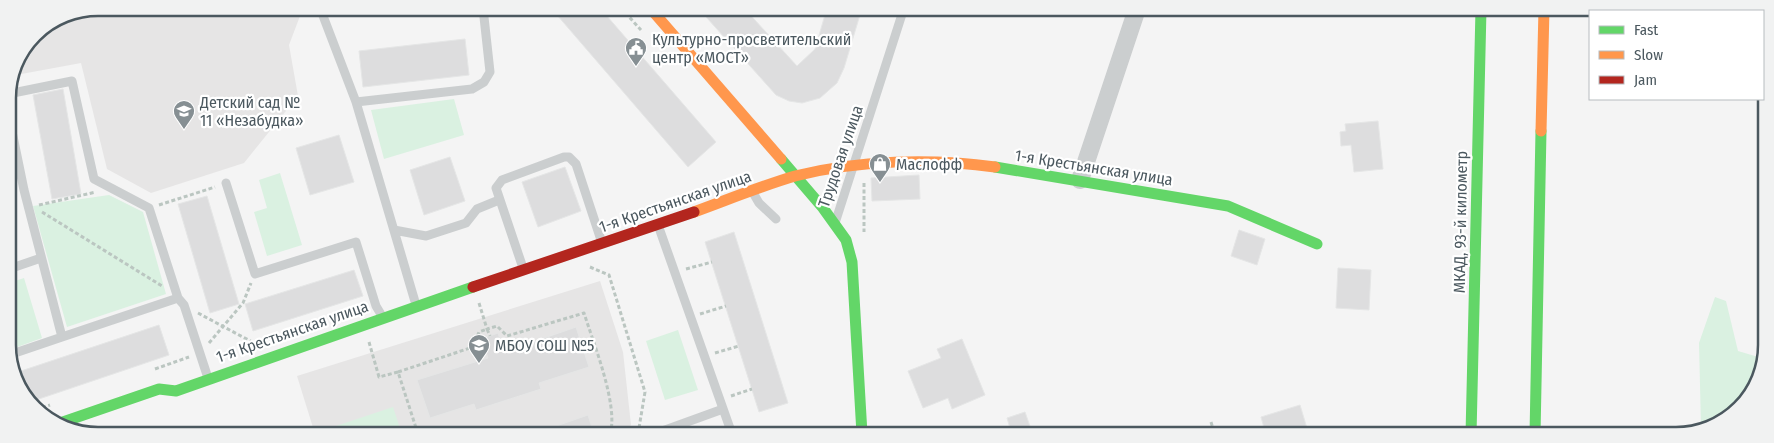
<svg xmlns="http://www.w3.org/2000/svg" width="1774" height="443" font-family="'Fira Sans Condensed',sans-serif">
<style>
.education{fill:#e6e5e5}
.green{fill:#daf1e1}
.building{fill:#ddddde;stroke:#e5e6e6}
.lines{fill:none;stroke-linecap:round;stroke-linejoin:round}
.path{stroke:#bbc6c1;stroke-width:3;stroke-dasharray:4 2.5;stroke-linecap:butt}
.lane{stroke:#cbcecf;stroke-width:9}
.street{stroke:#cbcecf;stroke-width:18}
.fast{stroke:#63d668;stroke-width:11}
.slow{stroke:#ff974d;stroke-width:11}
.jam{stroke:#b3261e;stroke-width:11}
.labels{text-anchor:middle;stroke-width:4.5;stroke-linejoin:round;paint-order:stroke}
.poi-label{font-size:16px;fill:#4b585f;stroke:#fff;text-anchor:start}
.street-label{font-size:16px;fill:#4b585f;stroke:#fff}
.rim{fill:none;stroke:#4b585f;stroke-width:2.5}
</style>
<rect width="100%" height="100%" fill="#f4f4f4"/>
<!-- education -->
<path class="education" d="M98 8H299L300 16 289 45 298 96 244 163 151 193 107 169 81 63 16 75 34 34 64 14Z
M600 281 623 352 631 425 624 434H315L297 376Z"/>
<!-- green -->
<path class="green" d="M454 99 464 135 384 159 371 110Z
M280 173 302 245 267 256 254 212 267 208 259 180Z
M109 195 143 212 166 294 67 327 33 206Z
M24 278 42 338 9 350V283Z
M1715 297 1726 301 1738 351 1765 359V363L1735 413 1701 427 1699 343Z
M678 330 698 390 665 400 646 341Z
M393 407 402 434H315V433Z"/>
<!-- building -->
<path class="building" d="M551 8H600L716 142 688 167Z
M698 8H744L797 66 815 49 827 8H862L844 68 837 83 820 98 802 103 789 101 776 95Z
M465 39 469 75 363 87 359 51Z
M63 89 81 194 52 199 33 95Z
M1378 121 1383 169 1354 172 1351 145 1341 146 1340 132 1346 131 1345 124Z
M339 135 354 182 310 195 296 148Z
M450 157 465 201 424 215 410 170Z
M565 167 581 211 538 227 522 182Z
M919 175 920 199 872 201 871 178Z
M207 196 239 304 210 313 178 204Z
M1239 230 1265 239 1257 265 1231 256Z
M734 232 788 403 759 412 705 242Z
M1338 268 1371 270 1369 310 1336 308Z
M354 270 363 296 253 331 245 304Z
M159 325 169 355 107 376 30 402 15 373Z
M576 327 589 367 539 383 541 389 476 410 474 404 430 418 417 380 488 358 482 339 498 333 504 352Z
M962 339 985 395 952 409 948 398 923 408 908 371 941 358 937 349Z
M1300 405 1309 435H1266L1261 417Z
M1025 412 1033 435H1012L1007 418Z
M588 415 594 434H540L539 432Z"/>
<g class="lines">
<!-- path -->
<path class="path" d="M621 8 641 30
M864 183V232
M39 205 96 192
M159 205 215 187
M42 212 162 286
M590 267 609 275 645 392 639 428 635 434
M686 269 712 262
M479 303 487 329 497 326 507 336 584 313C593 342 619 406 610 434
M198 313 254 343
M700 314 726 306
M369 342 379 377 398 372 418 434
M209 343 243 303 251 283
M715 353 739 346
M155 369 189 357
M398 372 473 347 479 332 487 329 490 336
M731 396 752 389
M36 410 50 405
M1211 422 1215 435"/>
<!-- lane -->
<path class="lane" d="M320 8 356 102 416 305
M8 94 72 81 94 179 149 208 178 298 184 305 208 378
M356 102 472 89 484 82 490 72 483 8
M8 112 24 190 62 337 178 298
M226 183 255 274 356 242 376 306 382 316
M752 191 759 203 776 219
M836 220 904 8
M658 225 732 434
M394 230 426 236 466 223 477 209 499 200
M523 268 496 188 502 180 564 157H569L576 164 602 243
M9 269 41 258
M9 355 62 337
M654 434 723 409"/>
<!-- street -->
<path class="street" d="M1080 180 1137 9"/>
<!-- fast -->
<path class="fast" d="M781 159 823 208 846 240 852 262 862 434
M995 167 1228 206 1317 244
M60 423 159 389 176 391 473 287
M1471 435 1481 9
M1535 435 1541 131"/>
<!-- slow -->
<path class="slow" d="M650 8 781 159
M1541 131 1544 9
M694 212C727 200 761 186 795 176 858 160 931 158 995 167"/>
<!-- jam -->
<path class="jam" d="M473 287 694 212"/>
</g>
<!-- icons -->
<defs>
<g id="civic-pin" transform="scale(1.125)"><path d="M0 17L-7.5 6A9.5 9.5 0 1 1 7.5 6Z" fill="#868f93" stroke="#fff"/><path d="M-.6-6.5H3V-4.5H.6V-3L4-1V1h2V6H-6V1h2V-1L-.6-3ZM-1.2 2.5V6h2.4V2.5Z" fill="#fff"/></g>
<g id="school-pin" transform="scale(1.125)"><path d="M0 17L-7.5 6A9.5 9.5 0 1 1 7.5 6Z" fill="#868f93" stroke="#fff"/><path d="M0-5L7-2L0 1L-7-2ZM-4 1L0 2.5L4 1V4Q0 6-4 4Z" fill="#fff"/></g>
<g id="shop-pin" transform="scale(1.125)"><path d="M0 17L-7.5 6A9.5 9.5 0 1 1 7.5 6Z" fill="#868f93" stroke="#fff"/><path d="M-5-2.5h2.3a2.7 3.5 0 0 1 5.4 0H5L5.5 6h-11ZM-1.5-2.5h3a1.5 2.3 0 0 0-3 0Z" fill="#fff"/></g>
</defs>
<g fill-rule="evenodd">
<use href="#civic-pin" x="636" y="48"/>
<use href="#school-pin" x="184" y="111"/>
<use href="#shop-pin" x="880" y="164"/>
<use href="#school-pin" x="479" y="345"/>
</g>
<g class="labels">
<!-- poi labels -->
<g class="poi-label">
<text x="652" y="45">Культурно-просветительский<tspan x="652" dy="18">центр «МОСТ»</tspan></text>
<text x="200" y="108">Детский сад №<tspan x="200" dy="18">11 «Незабудка»</tspan></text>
<text x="896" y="170">Маслофф</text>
<text x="495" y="351">МБОУ СОШ №5</text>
</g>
<!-- street labels -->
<g class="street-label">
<text transform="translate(840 156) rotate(-71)" y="6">Трудовая улица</text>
<text transform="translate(1094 167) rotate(9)" y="6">1-я Крестьянская улица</text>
<text transform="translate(675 201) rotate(-19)" y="6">1-я Крестьянская улица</text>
<text transform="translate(1460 222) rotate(-89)" y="6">МКАД, 93-й километр</text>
<text transform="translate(292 331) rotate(-19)" y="6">1-я Крестьянская улица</text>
</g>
</g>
<!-- crop -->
<path d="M0 0H1774V443H0ZM98 16H1676A82 82 0 0 1 1758 98V345A82 82 0 0 1 1676 427H98A82 82 0 0 1 16 345V98A82 82 0 0 1 98 16Z" fill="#f1f2f2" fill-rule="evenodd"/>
<path class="rim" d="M98 16H1676A82 82 0 0 1 1758 98V345A82 82 0 0 1 1676 427H98A82 82 0 0 1 16 345V98A82 82 0 0 1 98 16Z"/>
<!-- legend -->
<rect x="1589" y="10" width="175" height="90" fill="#ffffff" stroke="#b7bcbf"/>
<rect x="1599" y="26" width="25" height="8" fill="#63d668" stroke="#b7bcbf"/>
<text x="1634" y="35" font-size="15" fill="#4b585f">Fast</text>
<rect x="1599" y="51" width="25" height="8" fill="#ff974d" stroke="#b7bcbf"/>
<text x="1634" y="60" font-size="15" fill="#4b585f">Slow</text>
<rect x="1599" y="76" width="25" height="8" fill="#b3261e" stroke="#b7bcbf"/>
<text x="1634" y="85" font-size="15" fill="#4b585f">Jam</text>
</svg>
